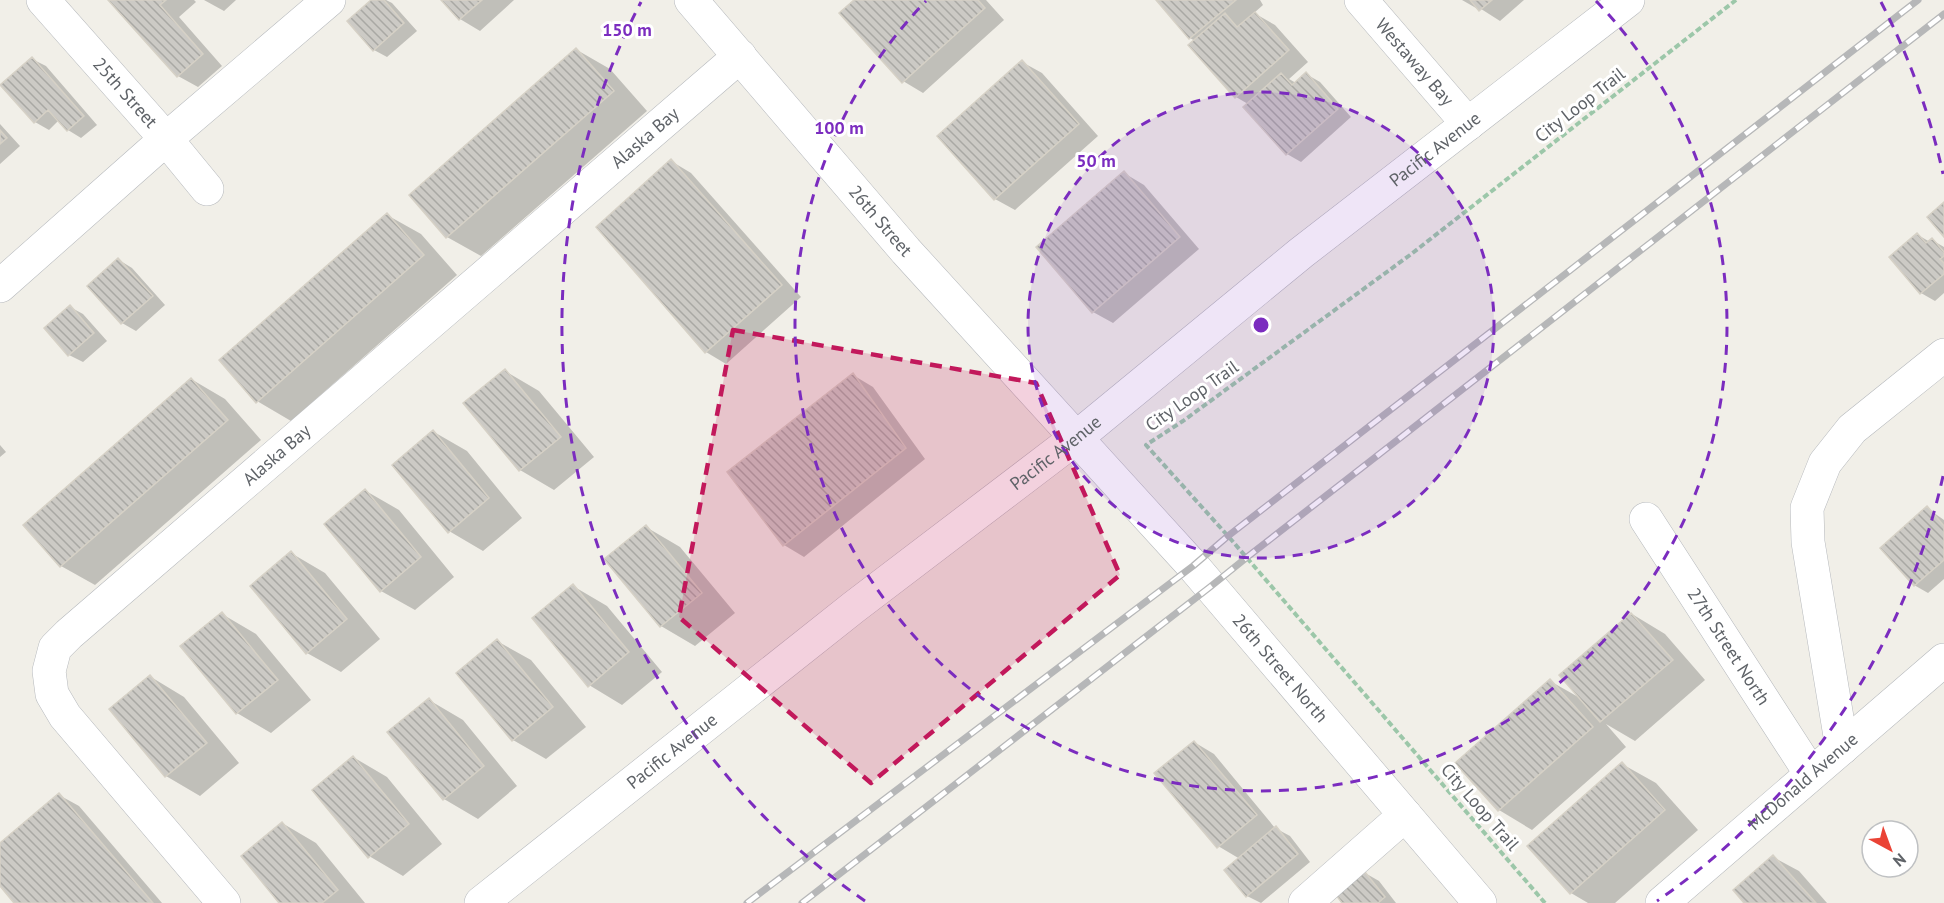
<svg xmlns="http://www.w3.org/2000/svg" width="1944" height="903" font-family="'PT Sans',sans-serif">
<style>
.shadow{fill:#0003}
.building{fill:url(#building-back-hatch);stroke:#d6d1c6;stroke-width:1.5}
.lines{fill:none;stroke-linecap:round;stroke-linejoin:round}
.minor-casing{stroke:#b5b8bc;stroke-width:34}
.path{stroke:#9cc7a9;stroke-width:4;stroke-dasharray:6 3;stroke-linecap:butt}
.minor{stroke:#fff;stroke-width:33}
.rail-casing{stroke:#b6b7b8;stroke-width:7}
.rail{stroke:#fff;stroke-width:4.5;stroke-dasharray:14;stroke-linecap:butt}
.marked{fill:#c2185b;fill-opacity:0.2;stroke:#c2185b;stroke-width:4.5;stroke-dasharray:12 8;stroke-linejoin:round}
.ring{fill:none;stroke:#7b2cbf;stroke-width:3;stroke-dasharray:10 8}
.labels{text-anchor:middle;stroke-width:6;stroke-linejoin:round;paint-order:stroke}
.street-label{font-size:18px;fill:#5f6368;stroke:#fff}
.centre{fill:#7b2cbf;stroke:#fff;stroke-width:3}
.ring-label{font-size:18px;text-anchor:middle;font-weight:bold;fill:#7b2cbf;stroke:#fff;stroke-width:6;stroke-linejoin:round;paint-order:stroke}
</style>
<defs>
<pattern id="building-back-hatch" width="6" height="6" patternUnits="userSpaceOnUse" patternTransform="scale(1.5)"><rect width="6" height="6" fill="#cccac5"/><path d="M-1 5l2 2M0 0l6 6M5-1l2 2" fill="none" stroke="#a9a8a4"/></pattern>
</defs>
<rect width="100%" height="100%" fill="#f1efe8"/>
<!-- shadow -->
<path class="shadow" d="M110 0H194L196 2 179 17 222 66 198 87 178 76Z
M204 0H236L224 11Z
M373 0H386L392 3 417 31 387 57 374 50Z
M443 0H514L480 31 460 19Z
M856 0H986L1004 20 923 93 903 81Z
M1158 0H1260L1263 5 1254 13 1275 25 1308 62 1289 79 1296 83 1306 74 1320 82 1351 117 1301 162 1287 154 1245 107 1248 104 1236 97 1195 41 1190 38Z
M1462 0H1524L1500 21 1478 7 1476 8Z
M577 50 610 69 647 111 481 256 447 237Z
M32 59 46 66 97 125 81 138 68 130 59 120 49 130 35 122 2 85Z
M1022 62 1042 73 1098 136 1015 210 995 199Z
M0 124 20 146 0 164Z
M671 161 691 173 801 297 726 364 706 352Z
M1124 173 1144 185 1199 249 1113 323 1093 312Z
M387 215 421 234 457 275 291 421 257 401Z
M1918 235 1930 242 1932 240 1944 247V293L1935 301 1921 293 1891 258Z
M119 260 132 268 165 305 136 331 122 323 89 286Z
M70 307 83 314 107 341 83 362 69 355Z
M505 371 539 391 594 457 554 490 520 470 465 404Z
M853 375 873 387 925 459 804 557 784 545Z
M191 379 225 399 261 440 95 585 61 566Z
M434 432 467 451 522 518 483 551 449 531Z
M0 445 6 452 0 457Z
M366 491 399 510 454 577 415 610 381 591Z
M1927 508 1944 520V579L1928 593 1914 585Z
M646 527 680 547 735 613 695 646 661 626 607 560Z
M291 553 325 573 380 639 341 672 307 653Z
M573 586 607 606 662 672 622 705 589 685Z
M222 614 256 634 311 700 271 733 237 713 182 647Z
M1632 614 1665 634 1705 680 1635 741 1606 724 1626 747 1532 830 1499 810 1550 681 1580 698Z
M497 641 531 660 586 727 546 759 513 740Z
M151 677 184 697 239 763 200 796 166 776Z
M429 700 463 720 517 786 478 819 444 799 389 733Z
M1194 742 1214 754 1275 828 1290 836 1310 862 1261 903 1247 896 1240 859 1218 846Z
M353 757 387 777 442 844 403 876 369 856Z
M1622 764 1656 783 1698 830 1615 903H1588L1571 893Z
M59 795 79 806 162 903H16L0 884V845Z
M282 823 316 843 365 903H281Z
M1773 857 1799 871 1827 903H1746Z
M1365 873 1379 881 1396 903H1344Z"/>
<!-- building -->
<path class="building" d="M108 0H166L160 5 203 54 177 77Z
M371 0H384L404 23 373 51 347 21Z
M441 0H482L459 20Z
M854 0H978L985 8 902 83 839 13Z
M1156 0H1236L1189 39Z
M1470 0H1492L1479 11Z
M1255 12 1289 50 1235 98 1188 45 1225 13 1237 27Z
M576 48 614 91 446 238 409 195Z
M32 57 84 116 67 131 48 110 34 123 0 85Z
M1022 60 1079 124 994 200 937 136Z
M1306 72 1338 109 1286 155 1243 107 1281 73 1292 85Z
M0 130 7 138 0 144Z
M671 159 782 285 705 353 596 227Z
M1124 171 1180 237 1092 313 1036 247Z
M1944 202V237L1927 217Z
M387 213 424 255 256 403 219 360Z
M1917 233 1926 243 1932 238 1944 252V256L1940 259 1944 263V274L1920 294 1889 257Z
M118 258 153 296 121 324 87 286Z
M70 305 94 333 68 356 44 328Z
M505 369 561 437 519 471 463 403Z
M853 373 906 448 783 546 727 472Z
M191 378 228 420 60 567 23 525Z
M433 430 489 498 448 533 392 465Z
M365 489 421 557 380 592 324 524Z
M1927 506 1944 526V560L1914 586 1880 548Z
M646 525 702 593 660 627 604 559Z
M291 551 347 619 306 654 250 586Z
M573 584 629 652 588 687 532 618Z
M222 612 278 680 236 714 180 646Z
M1631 613 1673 660 1600 722 1559 675Z
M497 639 553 707 512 741 456 673Z
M150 675 207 743 165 777 109 709Z
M1550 679 1593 727 1498 811 1455 763Z
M429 698 484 766 443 800 387 732Z
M1194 741 1257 815 1217 848 1154 773Z
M353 756 409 824 368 858 312 790Z
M1622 762 1665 810 1570 894 1527 846Z
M59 793 153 903H14L0 886V843Z
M282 822 338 890 322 903H279L241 856Z
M1276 826 1298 854 1246 897 1224 870Z
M1773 855 1816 903H1744L1733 890Z
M1365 872 1385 897 1378 903H1342L1336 895Z"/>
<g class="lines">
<!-- minor casing -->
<g class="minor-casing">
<g id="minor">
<path id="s1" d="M43 0 166 139 207 189"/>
<path id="s2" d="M691 0 906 251 1193 566 1480 903"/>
<path id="s3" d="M1361 0 1468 124"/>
<path d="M0 286 166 139 329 0"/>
<path id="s4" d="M1646 519 1811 774"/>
<path d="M1842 748 1808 542 1807 508 1825 463 1852 429 1944 355"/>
<path id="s5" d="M224 903 65 716 52 694 49 671 55 648 69 634 740 56"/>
<path id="s6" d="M481 903 854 607 1076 438 1301 253 1628 0"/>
<path d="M1305 903 1405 815"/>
<path id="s7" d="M1662 903 1944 660"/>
</g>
</g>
<!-- path -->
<path class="path" d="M1545 903 1228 536 1146 445 1183 421 1410 255 1736 0"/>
<!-- minor -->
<use href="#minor" class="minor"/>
<!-- rail casing -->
<g class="rail-casing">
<path id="rail" d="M747 903 1193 566 1228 536 1918 0
M802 903 1210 587 1246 558 1944 14"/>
</g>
<!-- rail -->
<use href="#rail" class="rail"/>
</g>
<!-- marked area -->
<path class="marked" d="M733 330 1036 383 1120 575 871 783 679 617Z"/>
<!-- distance rings -->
<circle cx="1261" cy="325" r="233" fill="#7b2cbf" fill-opacity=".12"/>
<g class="ring">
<circle cx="1261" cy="325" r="233"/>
<path d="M1596 1A466 466 0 1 1 926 1"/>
<path d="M1943 476A699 699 0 0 1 1657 901M865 901A699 699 0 0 1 641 2M1881 2A699 699 0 0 1 1943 174"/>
</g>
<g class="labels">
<!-- street labels -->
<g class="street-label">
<text dy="6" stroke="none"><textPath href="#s3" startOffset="82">Westaway Bay</textPath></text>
<text dy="6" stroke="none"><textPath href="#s1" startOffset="124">25th Street</textPath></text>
<text transform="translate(1580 105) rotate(-38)" y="6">City Loop Trail</text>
<text dy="6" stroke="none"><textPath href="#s5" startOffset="1098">Alaska Bay</textPath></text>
<text dy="6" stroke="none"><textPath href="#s6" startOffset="1216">Pacific Avenue</textPath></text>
<text dy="6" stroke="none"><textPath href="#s2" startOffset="291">26th Street</textPath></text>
<text transform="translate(1192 396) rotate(-35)" y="6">City Loop Trail</text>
<text dy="6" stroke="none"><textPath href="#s6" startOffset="730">Pacific Avenue</textPath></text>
<text dy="6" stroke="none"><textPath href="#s5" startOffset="612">Alaska Bay</textPath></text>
<text dy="6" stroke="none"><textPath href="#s4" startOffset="152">27th Street North</textPath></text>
<text dy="6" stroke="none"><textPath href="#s2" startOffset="891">26th Street North</textPath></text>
<text dy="6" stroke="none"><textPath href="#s6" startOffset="244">Pacific Avenue</textPath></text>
<text dy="6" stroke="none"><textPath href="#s7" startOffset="186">McDonald Avenue</textPath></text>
<text transform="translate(1480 807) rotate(49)" y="6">City Loop Trail</text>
</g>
</g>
<circle cx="1261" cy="325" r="9" class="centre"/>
<g class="ring-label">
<text x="627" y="36">150 m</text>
<text x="839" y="134">100 m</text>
<text x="1096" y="167">50 m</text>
</g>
<!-- north arrow -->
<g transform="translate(1890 849) rotate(139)"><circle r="28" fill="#ffffff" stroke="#bfc1c3" stroke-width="1.5"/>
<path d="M0-4.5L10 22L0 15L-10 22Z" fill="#ea4335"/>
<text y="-9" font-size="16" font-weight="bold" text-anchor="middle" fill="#5f6368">N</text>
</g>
</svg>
